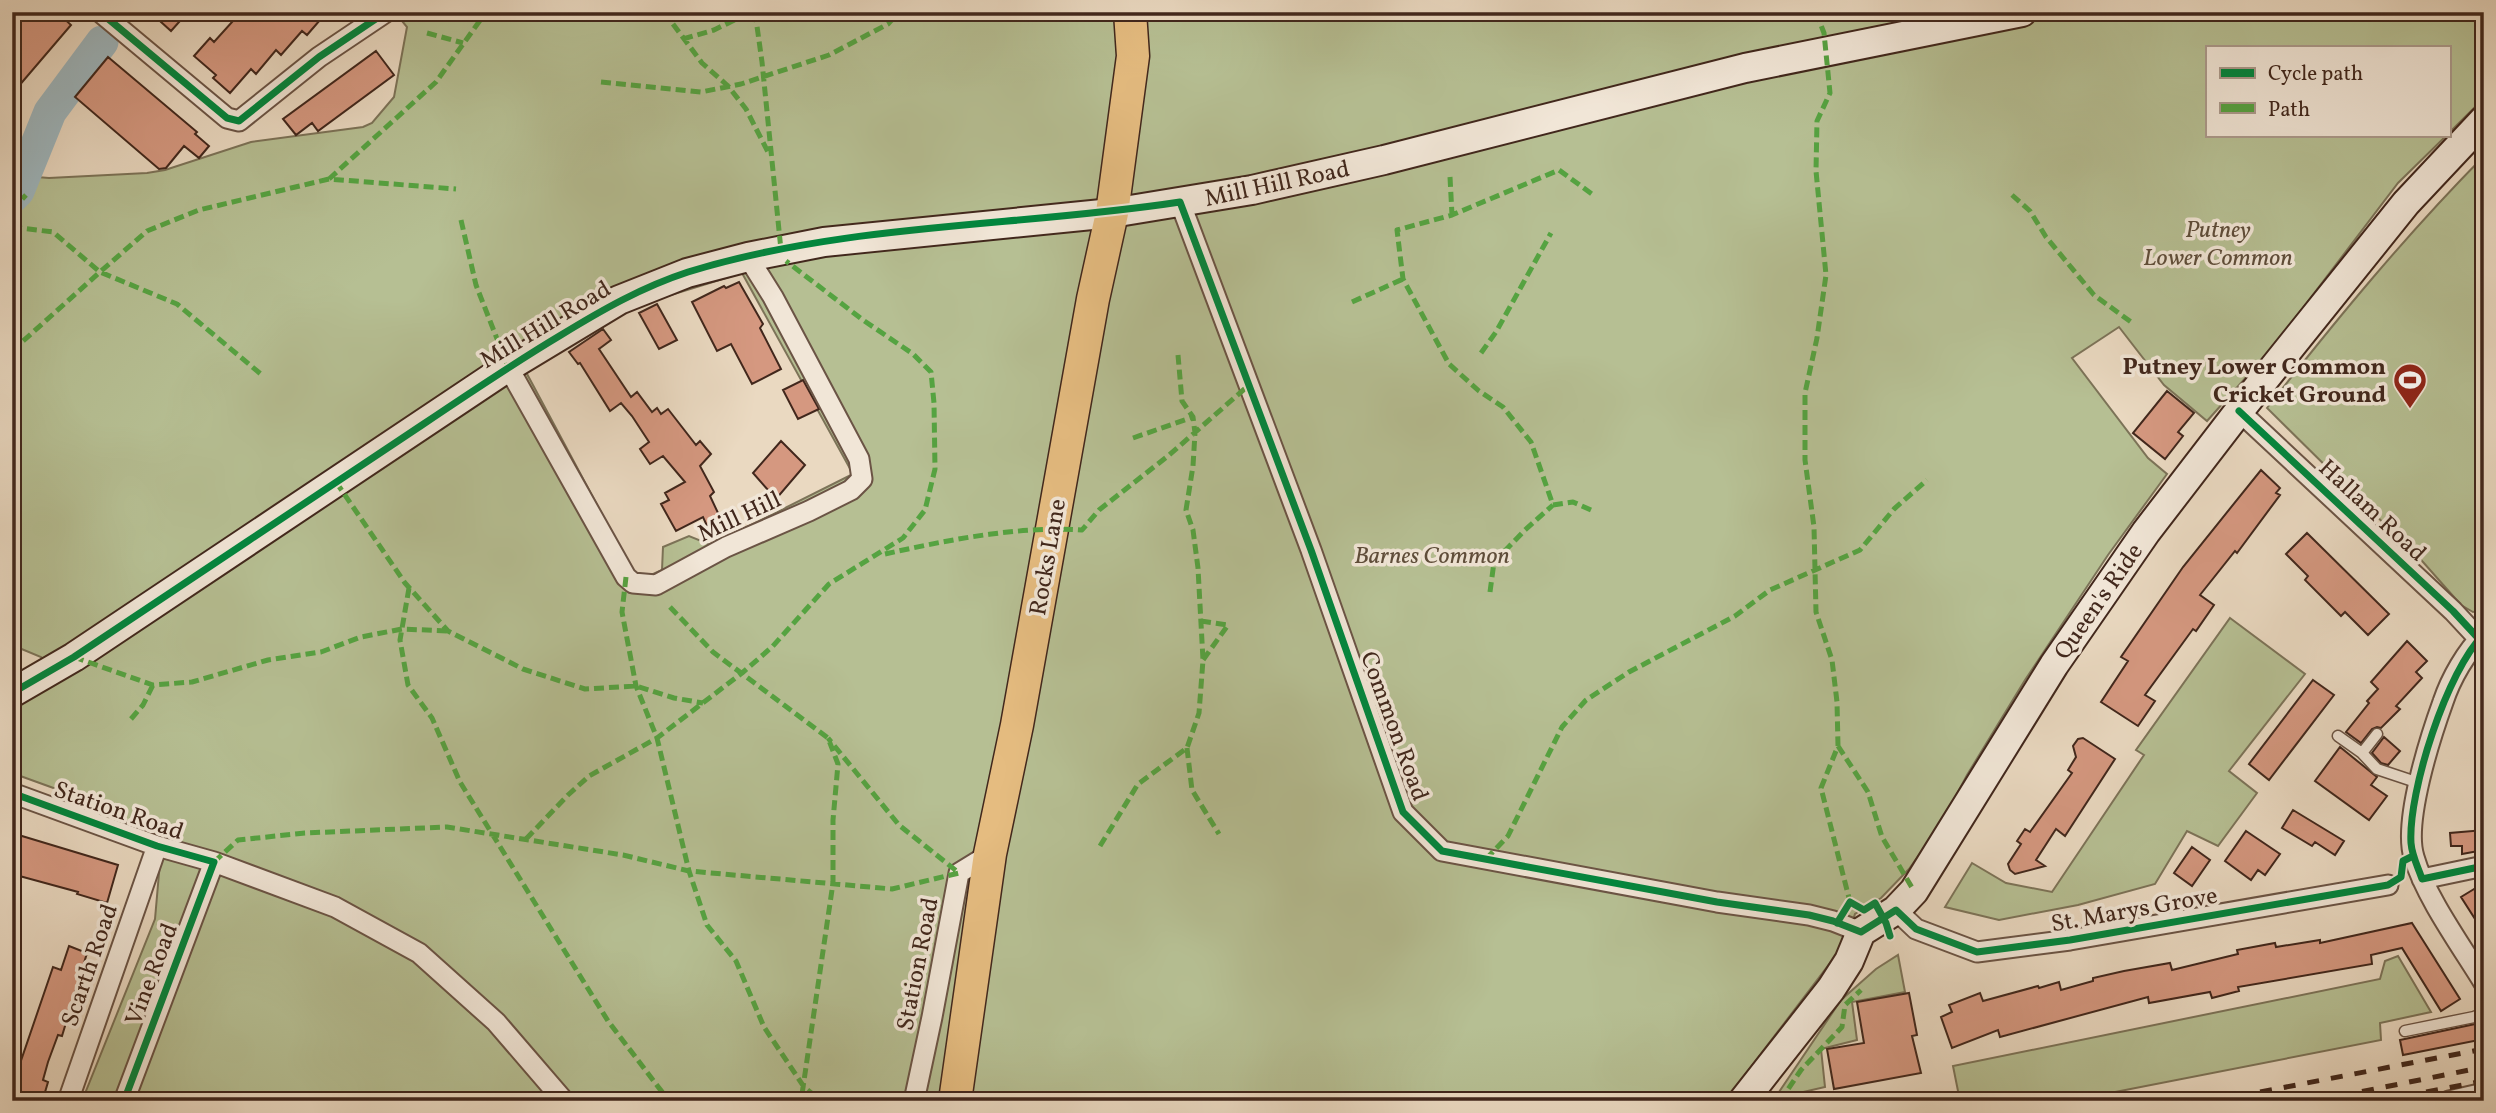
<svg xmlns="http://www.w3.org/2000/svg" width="2496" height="1113" font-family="Vollkorn,serif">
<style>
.green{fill:#b6bf93;stroke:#7c7358;stroke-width:2;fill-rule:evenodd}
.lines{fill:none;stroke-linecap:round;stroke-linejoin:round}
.river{stroke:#9eb7bf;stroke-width:33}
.building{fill:#d59880;stroke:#41271c;stroke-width:2}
.lane-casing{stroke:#6b5445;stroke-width:13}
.street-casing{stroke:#6b5445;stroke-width:23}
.secondary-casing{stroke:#41271c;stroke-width:32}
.primary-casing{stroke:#41271c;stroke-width:35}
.lane{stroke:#f1e6d7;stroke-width:10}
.street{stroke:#f1e6d7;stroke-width:19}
.secondary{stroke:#f1e6d7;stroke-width:28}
.primary{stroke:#e5bc80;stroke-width:32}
.rail{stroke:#41271c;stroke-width:5;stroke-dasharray:12 12;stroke-linecap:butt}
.quiet{stroke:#55a341;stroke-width:5;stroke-dasharray:10 5;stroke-linecap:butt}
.cycleway-casing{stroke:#f1e6d7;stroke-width:11}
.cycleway{stroke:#00873e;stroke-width:7}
.labels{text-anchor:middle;stroke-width:7;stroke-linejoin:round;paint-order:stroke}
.street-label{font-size:24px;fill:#41271c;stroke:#f1e6d7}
.park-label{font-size:24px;font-style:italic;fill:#5e4d3a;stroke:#f1e6d7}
.poi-label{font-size:24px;font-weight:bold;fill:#41271c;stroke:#f1e6d7;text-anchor:end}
</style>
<rect width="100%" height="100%" fill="#ead9c1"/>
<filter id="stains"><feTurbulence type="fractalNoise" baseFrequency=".00286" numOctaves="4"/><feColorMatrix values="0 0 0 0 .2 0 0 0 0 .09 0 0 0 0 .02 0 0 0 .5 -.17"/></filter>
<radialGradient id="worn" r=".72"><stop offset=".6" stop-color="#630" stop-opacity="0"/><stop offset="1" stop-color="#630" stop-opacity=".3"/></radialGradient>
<!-- green -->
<path class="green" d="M417 12H2484V98L2449 133V47H2207V135H2447L2398 183 2274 346 2207 421 2164 385 2119 327 2072 358 2148 458 2167 474 2108 555 2025 680 1967 775 1941 824 1909 869 1881 898 1855 914 1846 942 1725 1101H82L155 919 162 839 70 794 12 773V703L58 678 41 657 12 645V203L37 177 49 178 147 173 165 170 251 142 363 127 372 123 394 97 407 27 402 21ZM742 273 853 474 711 545 689 536 663 547 662 570 651 575 634 574 526 372 619 311Z
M2484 156V610L2473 612 2461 605 2423 562 2267 408C2336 320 2405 236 2484 156Z
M2230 618 2305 674 2229 771 2257 793 2218 846 2187 831 2155 884 2078 905 1999 920 1945 907 1972 863 2006 883 2052 892 2144 755 2136 750Z
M1898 955 1905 992 1852 1002 1857 1040 1821 1049 1825 1087 1790 1095V1101H1773L1841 1000 1876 969Z
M2398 956 2431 1012 2380 1023 2381 1040 2069 1101H1960L1953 1066 2380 979 2385 961Z"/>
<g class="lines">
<!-- river -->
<path class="river" d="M12 197 18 191 50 112 102 42"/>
</g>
<!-- building -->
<path class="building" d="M12 12H57L71 25 12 94Z
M150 12H188L171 31Z
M241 12H327L307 35 302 31 281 55 276 50 256 74 251 69 230 93 213 78 216 75 194 56 210 38 214 42Z
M376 51 394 75 318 131 312 123 296 135 283 119Z
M108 57 197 132 195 134 209 146 199 158 184 146 166 168 159 169 75 97Z
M739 282 763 324 760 328 781 369 752 384 731 344 717 351 692 302 724 286 726 288Z
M657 304 677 340 659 349 639 313Z
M603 329 611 340 599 349 631 397 637 392 652 412 657 408 661 414 668 409 696 445 700 441 711 454 700 466 714 492 710 496 727 532 713 539 703 517 676 531 661 504 669 500 665 493 685 482 663 456 650 464 640 449 649 442 632 416 621 403 610 411 580 363 578 364 569 352Z
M803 380 819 409 798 419 783 390Z
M2167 391 2194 413 2178 432 2183 436 2165 459 2133 433Z
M781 441 805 465 776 499 753 473Z
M2261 470 2280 488 2276 493 2280 495 2237 553 2235 551 2200 595 2214 605 2196 631 2193 629 2145 695 2155 701 2138 726 2101 702 2128 661 2121 657 2183 567Z
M2307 533 2389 614 2368 635 2345 612 2341 616 2305 580 2308 576 2286 554Z
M2407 641 2427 661 2416 672 2422 678 2396 706 2400 709 2381 728 2377 727 2372 729 2361 743 2346 732 2369 703 2367 701 2378 689 2371 682Z
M2313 680 2334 695 2269 780 2249 764Z
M2384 737 2400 751 2388 765 2381 763 2372 753Z
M2083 738 2115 759 2065 836 2056 829 2036 860 2045 866 2015 874 2010 870 2008 864 2021 844 2017 841 2025 829 2030 832 2072 773 2068 770 2076 757 2073 746 2078 739Z
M2340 747 2377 777 2371 785 2387 796 2369 820 2315 781Z
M2293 810 2344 841 2335 855 2315 842 2312 846 2282 828Z
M2484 830V850L2462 854V846H2451L2450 833Z
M2246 831 2280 854 2265 875 2258 870 2251 880 2225 861Z
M12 833 118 865 107 903 77 894 78 892 12 874Z
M2192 847 2210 860 2192 886 2174 873Z
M2484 883V933L2461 897Z
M2412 923 2460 999 2441 1011 2402 948 2371 955 2372 964 2238 987 2239 991 2212 998 2210 992 2149 1003 2148 997 2000 1037 1998 1030 1952 1048 1941 1017 1952 1012 1949 1005 1980 993 1983 1001 2038 986 2039 988 2059 982 2061 990 2093 981V978L2124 971 2170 963 2172 970 2238 954 2237 950 2275 943 2276 947 2320 940V943Z
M69 946 87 953 62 1036 58 1035 48 1062 43 1080 48 1082 43 1099 12 1089V1087L53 967 61 970Z
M1909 993 1917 1035 1912 1036 1921 1073 1834 1089 1827 1049 1864 1043 1857 1002Z
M2480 1023 2484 1039 2403 1055 2400 1040Z"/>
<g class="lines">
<!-- lane casing -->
<g class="lane-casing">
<path id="lane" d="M2338 736 2362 753 2377 769 2419 783
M2362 753 2377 734
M2405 1031 2474 1017 2484 1013"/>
</g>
<!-- street casing -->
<g class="street-casing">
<path id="street" d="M100 12 227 118 239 121 319 57 386 12
M1180 202 1311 550 1403 812 1442 851 1717 902 1809 915 1833 921 1861 932
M508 367 626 577 633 583 656 585 726 547 809 511 851 490 862 479 859 459 773 297 748 257
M2239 411 2453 611 2479 639
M2484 634C2466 652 2451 678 2443 702 2430 738 2403 822 2414 857 2425 896 2462 947 2484 983
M12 793 157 846 214 862 335 907 419 953 496 1022 564 1101
M2422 879 2484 866
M1896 910 1916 929 1977 952 2070 940 2388 885
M68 1101 157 846
M124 1101 214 862
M914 1101 932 1017 959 873 990 854
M2449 1101 2484 1093"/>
</g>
<!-- secondary casing -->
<g class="secondary-casing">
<path id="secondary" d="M12 693 74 657 508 367 619 300 687 273 748 257 824 242 1112 213 1252 190 1384 160 1745 68 2022 12
M1743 1101 1831 989 1849 961 1861 932 1896 910 1914 891 2054 665 2146 532 2239 411 2406 203 2484 120"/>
</g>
<!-- primary casing -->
<g class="primary-casing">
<path id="primary" d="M955 1101 990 854 1017 725 1093 299 1112 213 1133 56 1130 12"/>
</g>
<!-- lane -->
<use href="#lane" class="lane"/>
<!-- street -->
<use href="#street" class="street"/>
<!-- secondary -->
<use href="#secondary" class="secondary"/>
<!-- primary -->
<use href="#primary" class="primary"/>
<!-- rail -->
<path class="rail" d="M2213 1101 2484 1049
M2315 1101 2484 1067
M2379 1101 2484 1081"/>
<!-- quiet -->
<path class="quiet" d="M664 12 702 63 728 86 746 109 768 152
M755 12 762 62 781 250
M1816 12 1824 33 1830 93 1817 121 1816 171 1826 275 1817 338 1805 393V460L1814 527 1816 612 1832 660 1837 702 1838 746 1821 788 1850 902
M1972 12 1981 22
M427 33 463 43
M683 39 714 30 751 12
M601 82 701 92 741 84 829 55 888 24 899 12
M1450 177 1452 215
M329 179 436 82 486 12
M2012 195 2030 211 2046 237 2094 295 2131 322
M12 210 26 195
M461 220 476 285 508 367
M12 227 53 232 100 272 147 231 199 210 329 179 456 189
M1352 302 1403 279
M12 351 100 272 177 304 262 375
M1481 353 1496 332 1551 233
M1133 438 1193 417
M336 482 405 583 448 631 523 669 585 689 636 686 674 698 703 703
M1591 510 1573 502 1553 505 1531 442 1503 407 1479 391 1449 364 1403 279 1397 230 1452 215 1559 170 1592 194
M885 554C948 540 1016 526 1082 530L1099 510 1168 456 1249 385
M626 577 622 612 636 686 657 738 689 871 707 925 736 961 764 1027 804 1087 821 1101
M409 588 400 640 408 685 432 718 460 782 608 1021 669 1101
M1490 592 1494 562 1525 530 1553 505
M670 607 713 652 828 738 838 764 833 820V883L801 1101
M1201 621 1228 625 1203 660
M74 657 153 685 192 682 268 660 321 652 361 637 402 629 448 631
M131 719 143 705 153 685
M1838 746 1868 792 1882 837 1914 891
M1187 748 1192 790 1219 834
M526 839 568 795 589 776 657 738 742 673 772 647 829 584 903 538 925 510 935 469 934 403 931 372 913 354 863 320 786 261
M1100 846 1138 784 1187 748 1199 713 1203 660 1198 568 1193 530 1186 510 1193 466 1195 433 1193 417 1182 401 1178 355
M1486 859 1508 836 1562 727 1586 700 1629 672 1735 616 1770 590 1860 550 1894 509 1927 480
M214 862 238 840 305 833 447 827 623 855 689 871 892 889 959 873 899 825 828 738
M1780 1101 1801 1070 1842 1027 1845 1005 1861 990"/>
<!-- cycleway casing -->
<g class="cycleway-casing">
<path id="cycleway" d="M100 12 227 118 239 121 319 57 386 12
M2239 411 2453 611 2479 639
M2484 634C2447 670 2408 792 2411 843 2412 856 2418 867 2422 879L2484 866
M12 693 74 657C190 580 306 502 422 425 468 394 514 363 561 335 602 310 642 287 688 272 847 223 1017 227 1180 202L1311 550 1403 812 1442 851 1717 902 1809 915 1833 921 1861 932 1896 910 1916 929 1977 952 2070 940 2388 885 2401 877 2403 861 2413 856
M12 793 157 846 214 862 124 1101
M1837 923 1850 902 1864 910 1875 903 1886 923 1890 936"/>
</g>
<!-- cycleway -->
<use href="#cycleway" class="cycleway"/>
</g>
<!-- icons -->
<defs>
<g id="stadium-pin" transform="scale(1.75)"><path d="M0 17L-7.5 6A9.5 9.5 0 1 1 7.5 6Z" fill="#8f2418" stroke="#f1e6d7"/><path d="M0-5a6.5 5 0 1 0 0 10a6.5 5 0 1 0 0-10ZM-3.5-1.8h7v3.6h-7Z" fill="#fff"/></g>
</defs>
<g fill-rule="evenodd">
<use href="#stadium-pin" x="2410" y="380"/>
</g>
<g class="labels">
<!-- street labels -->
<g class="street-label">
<text transform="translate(1277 183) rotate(-12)" y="8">Mill Hill Road</text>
<text transform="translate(545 324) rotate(-31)" y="8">Mill Hill Road</text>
<text transform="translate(2373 510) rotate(43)" y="8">Hallam Road</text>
<text transform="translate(739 516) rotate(-25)" y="8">Mill Hill</text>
<text transform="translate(1047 557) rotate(-80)" y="8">Rocks Lane</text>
<text transform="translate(2098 601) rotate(-55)" y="8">Queen's Ride</text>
<text transform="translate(1395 726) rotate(70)" y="8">Common Road</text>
<text transform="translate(119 810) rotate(19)" y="8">Station Road</text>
<text transform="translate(2134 909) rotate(-10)" y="8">St. Marys Grove</text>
<text transform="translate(917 964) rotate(-79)" y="8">Station Road</text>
<text transform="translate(89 965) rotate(-71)" y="8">Scarth Road</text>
<text transform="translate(151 974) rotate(-69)" y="8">Vine Road</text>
</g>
<!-- park labels -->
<g class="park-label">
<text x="2218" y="237">Putney<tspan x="2218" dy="28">Lower Common</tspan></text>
<text x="1432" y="563">Barnes Common</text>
</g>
<!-- poi labels -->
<g class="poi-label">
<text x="2386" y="374">Putney Lower Common<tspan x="2386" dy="28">Cricket Ground</tspan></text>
</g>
</g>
<!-- margin -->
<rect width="2496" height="1113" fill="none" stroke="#ead9c1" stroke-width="42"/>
<rect x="14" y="14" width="2468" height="1085" fill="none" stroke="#41271c" stroke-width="3.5"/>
<rect x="21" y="21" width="2454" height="1071" fill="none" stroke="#41271c" stroke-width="2"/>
<!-- legend -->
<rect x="2206" y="46" width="245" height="91" fill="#f1e6d7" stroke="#ab9a8c" stroke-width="2"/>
<rect x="2220" y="68" width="35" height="10" fill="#00873e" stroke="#ab9a8c" stroke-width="2"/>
<text x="2268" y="80" font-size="21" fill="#41271c">Cycle path</text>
<rect x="2220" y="103" width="35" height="10" fill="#55a341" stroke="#ab9a8c" stroke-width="2"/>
<text x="2268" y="116" font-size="21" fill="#41271c">Path</text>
<rect width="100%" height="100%" filter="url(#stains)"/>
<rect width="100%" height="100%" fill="url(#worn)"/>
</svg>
